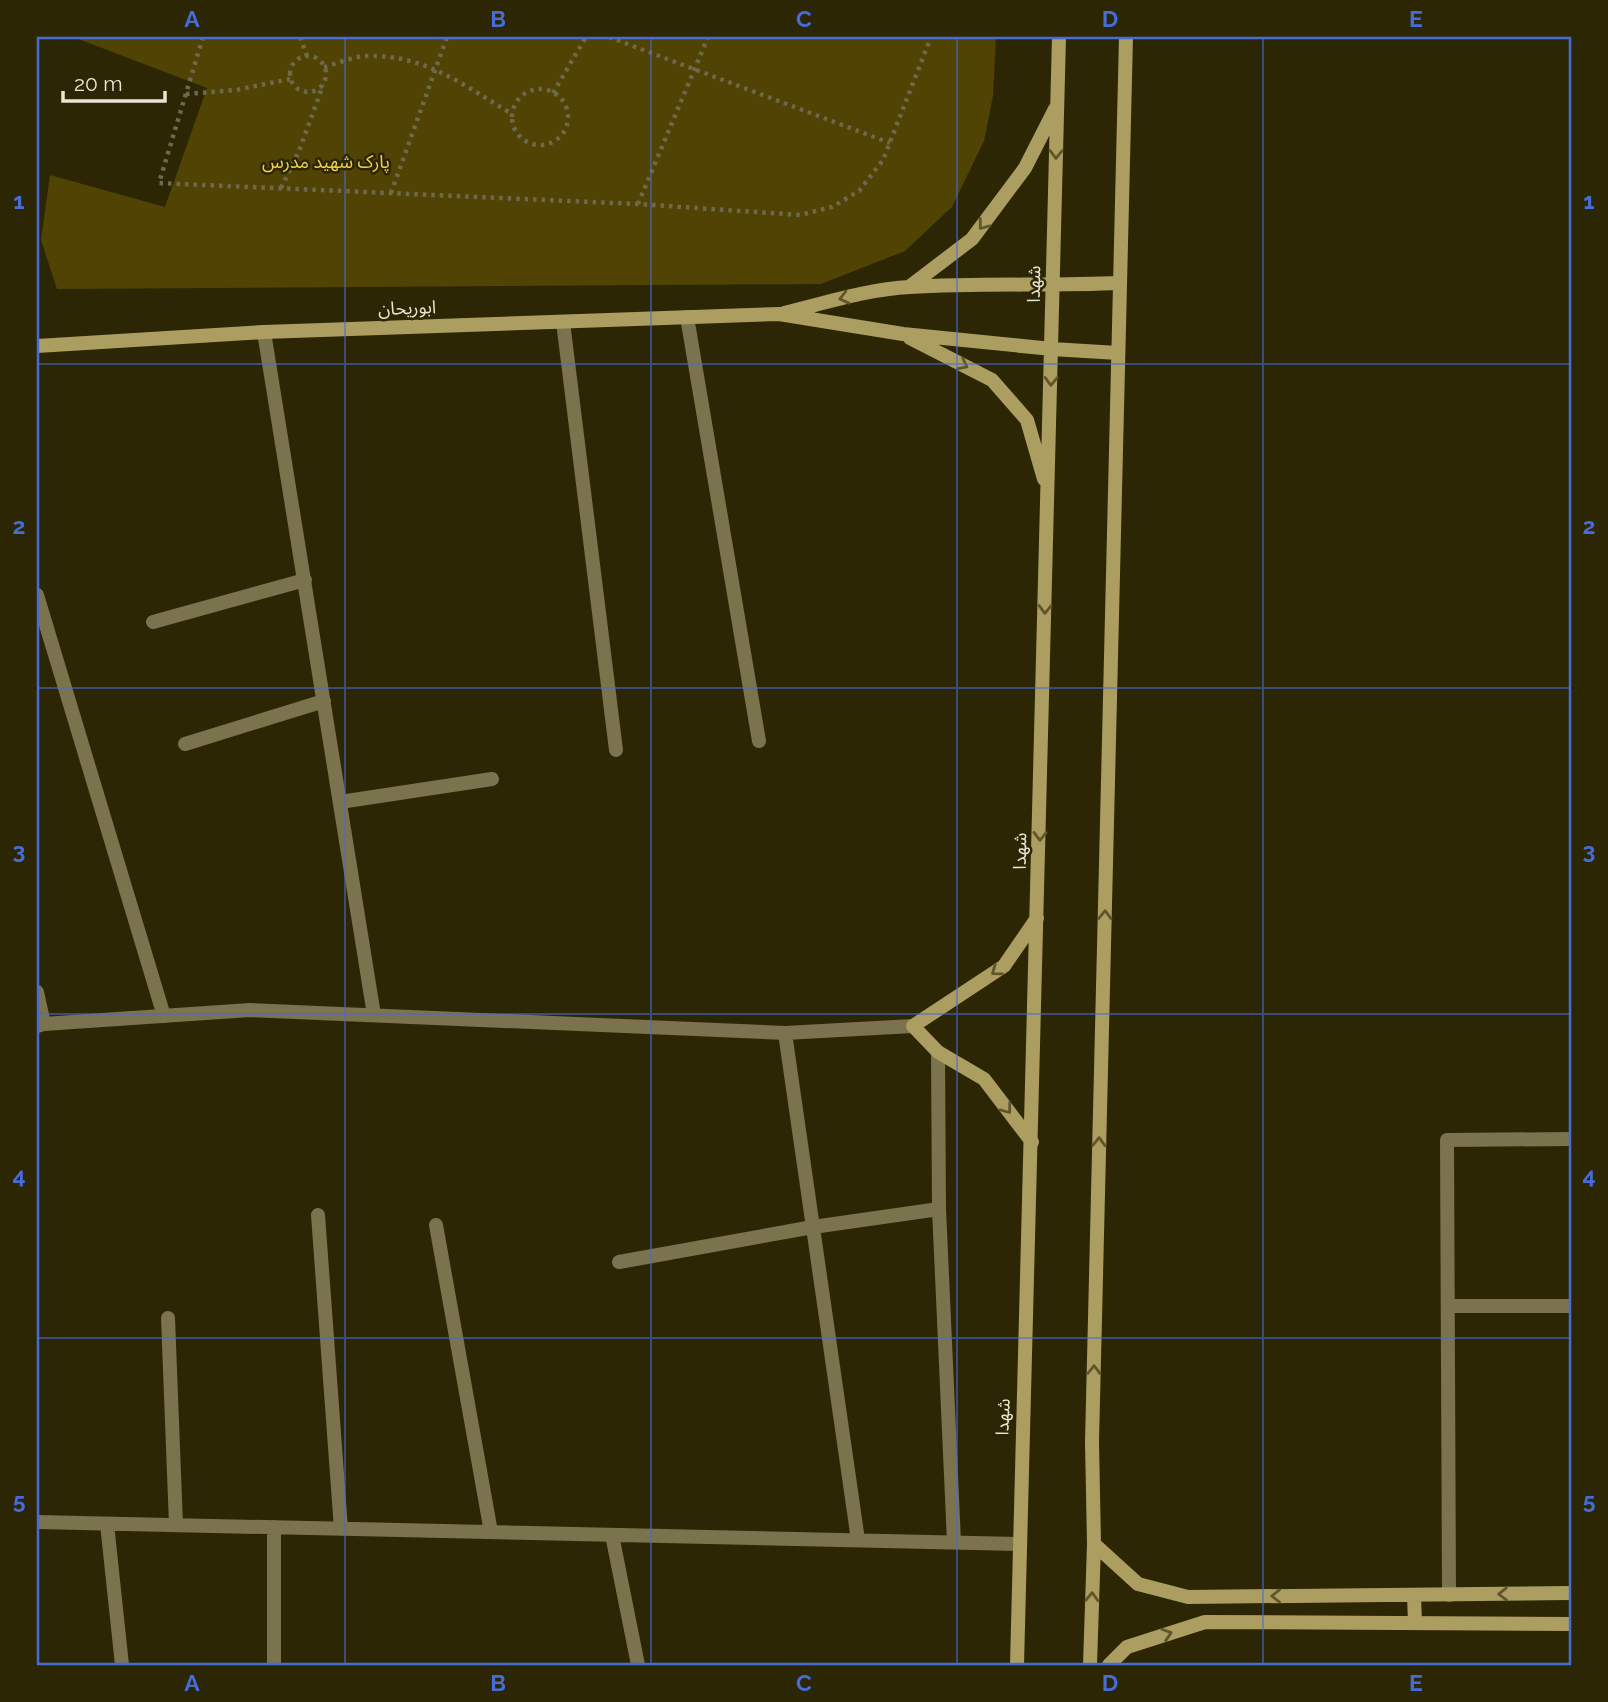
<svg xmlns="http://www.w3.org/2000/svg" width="1608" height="1702" font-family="Raleway,'Noto Sans Arabic',sans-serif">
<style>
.green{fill:#504303}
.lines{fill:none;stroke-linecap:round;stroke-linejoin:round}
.path{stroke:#6e694d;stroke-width:4.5;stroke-dasharray:3.5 5;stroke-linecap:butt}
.street{stroke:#7b724e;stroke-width:14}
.secondary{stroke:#ac9e61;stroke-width:14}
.oneway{stroke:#60562a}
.grid{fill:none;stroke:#466cd7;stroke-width:2;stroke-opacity:0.55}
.labels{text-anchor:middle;stroke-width:5;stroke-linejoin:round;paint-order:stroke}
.park-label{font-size:18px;fill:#eed14e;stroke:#2d2605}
.street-label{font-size:18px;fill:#e9e5d3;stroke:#2d2605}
.neatline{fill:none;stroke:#466cd7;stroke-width:2.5}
.grid-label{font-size:23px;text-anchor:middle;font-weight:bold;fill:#466cd7}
</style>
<rect width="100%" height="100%" fill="#2d2605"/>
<!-- green -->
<path class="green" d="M73 37H996L993 96 984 141 952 207 905 251 821 284 57 289 41 240 50 175 165 207 207 88Z"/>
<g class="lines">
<!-- path -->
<path class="path" d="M203 37 159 183 638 204 800 215 832 207 859 191 883 160 931 37
M300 37 307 56
M609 37 890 143
M290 74a18 18 0 1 1 36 0a18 18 0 1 1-36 0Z
M324 67C337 64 353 56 367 56 424 54 465 86 512 114
M512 117a28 28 0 1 1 56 0a28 28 0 1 1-56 0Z
M553 93 586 37
M186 94 236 90 290 79
M281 188 299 151 323 85
M391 193 447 37
M638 204 708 37"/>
<!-- street -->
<path class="street" d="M687 317 759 741
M563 322 616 750
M264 332 374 1015
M37 595 164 1016
M153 622 305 580
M185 744 324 701
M340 802 492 779
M37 992 44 1024
M37 1026 44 1024 250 1010 785 1033 913 1026
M785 1033 858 1540
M938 1052 939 1209 954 1542
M318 1215 341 1529
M436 1225 491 1532
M619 1262 813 1227 939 1209
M1448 1306H1571
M168 1318 176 1525
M37 1522 1019 1544
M107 1524 122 1665
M274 1527V1665
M612 1535 638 1665
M1449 1595 1447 1140 1571 1139"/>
<!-- secondary -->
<path class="secondary" d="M909 287 972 239 1025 168 1055 109
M784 313C825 303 868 289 910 287 980 283 1051 286 1120 283
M910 338 992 380 1027 420 1044 479
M37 346 264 332 779 314 903 334 1052 349 1118 353
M1032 1142 984 1079 938 1052 913 1026 1004 966 1037 918
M1094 1544 1138 1584 1188 1597 1571 1593
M1414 1595 1415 1623
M1017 1665 1059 37
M1090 1665 1094 1544 1092 1442 1126 37
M1109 1665 1127 1647 1205 1622 1571 1624"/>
</g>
<!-- one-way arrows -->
<defs><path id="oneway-chevron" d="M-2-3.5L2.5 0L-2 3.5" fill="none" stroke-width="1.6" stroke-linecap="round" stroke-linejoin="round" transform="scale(1.75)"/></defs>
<g class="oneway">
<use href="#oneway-chevron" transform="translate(1056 154) rotate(91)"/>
<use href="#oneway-chevron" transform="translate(983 225) rotate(127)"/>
<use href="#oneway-chevron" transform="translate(844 298) rotate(166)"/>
<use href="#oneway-chevron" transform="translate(963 365) rotate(27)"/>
<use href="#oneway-chevron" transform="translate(1051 381) rotate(91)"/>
<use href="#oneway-chevron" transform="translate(1045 609) rotate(91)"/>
<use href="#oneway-chevron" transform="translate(1040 836) rotate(91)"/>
<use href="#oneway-chevron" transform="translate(1105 915) rotate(-89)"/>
<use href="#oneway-chevron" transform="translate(996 971) rotate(144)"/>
<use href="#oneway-chevron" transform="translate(1007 1109) rotate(53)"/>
<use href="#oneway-chevron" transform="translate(1099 1142) rotate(-89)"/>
<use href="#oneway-chevron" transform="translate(1094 1370) rotate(-89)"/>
<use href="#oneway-chevron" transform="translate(1503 1594) rotate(179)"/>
<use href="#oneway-chevron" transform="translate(1276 1596) rotate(180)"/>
<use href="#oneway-chevron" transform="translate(1092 1597) rotate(-88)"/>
<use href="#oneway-chevron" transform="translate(1167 1634) rotate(-18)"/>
</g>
<!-- grid -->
<path class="grid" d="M345 37V1665M651 37V1665M957 37V1665M1263 37V1665M37 364H1571M37 688H1571M37 1014H1571M37 1338H1571"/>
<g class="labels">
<!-- park labels -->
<g class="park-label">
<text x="326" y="168">پارک شهید مدرس</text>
</g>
<!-- street labels -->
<g class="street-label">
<text transform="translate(1034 284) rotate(-89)" y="6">شهدا</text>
<text transform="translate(407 308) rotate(-2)" y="6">ابوریحان</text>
<text transform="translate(1020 851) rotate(-89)" y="6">شهدا</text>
<text transform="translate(1003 1417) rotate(-88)" y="6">شهدا</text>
</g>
</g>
<!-- border -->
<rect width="1608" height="1702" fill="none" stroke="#2d2605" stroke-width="77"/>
<!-- scale -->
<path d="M63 91v10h102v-10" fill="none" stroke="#e9e5d3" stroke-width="3.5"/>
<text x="74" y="91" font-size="21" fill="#e9e5d3" stroke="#2d2605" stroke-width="5" paint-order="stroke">20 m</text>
<rect x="38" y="38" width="1532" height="1626" class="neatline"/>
<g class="grid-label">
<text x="192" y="27">A</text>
<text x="498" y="27">B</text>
<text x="804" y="27">C</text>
<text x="1110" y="27">D</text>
<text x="1416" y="27">E</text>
<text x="19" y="209">1</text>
<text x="1589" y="209">1</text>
<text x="19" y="534">2</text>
<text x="1589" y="534">2</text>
<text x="19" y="859">3</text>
<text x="1589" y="859">3</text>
<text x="19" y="1184">4</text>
<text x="1589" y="1184">4</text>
<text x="19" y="1509">5</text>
<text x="1589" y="1509">5</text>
<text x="192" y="1691">A</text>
<text x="498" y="1691">B</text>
<text x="804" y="1691">C</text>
<text x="1110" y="1691">D</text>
<text x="1416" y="1691">E</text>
</g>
</svg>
